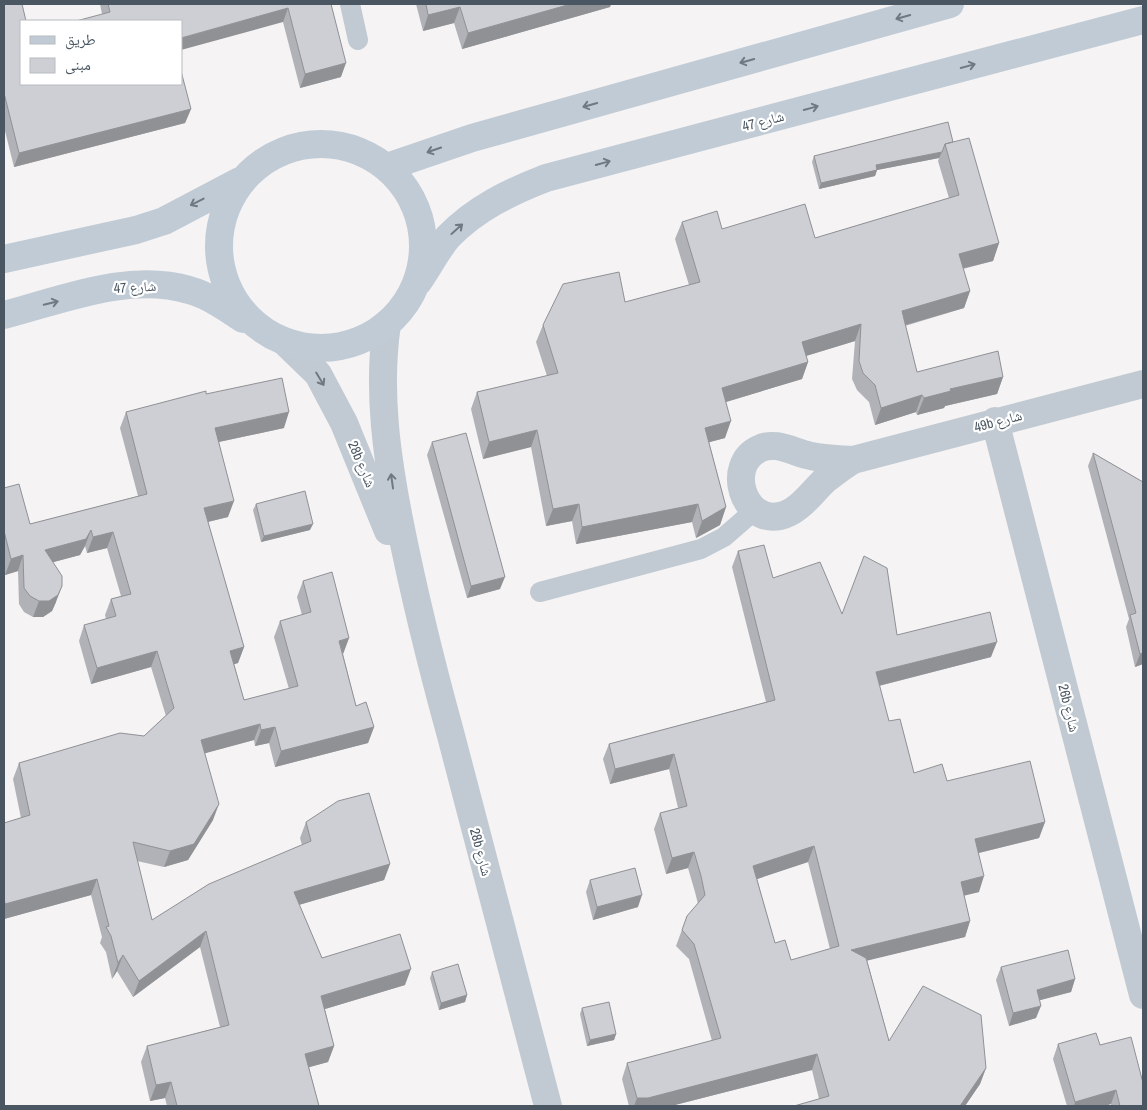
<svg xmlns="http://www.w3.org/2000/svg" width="1147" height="1110" font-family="'Archivo Narrow','Noto Naskh Arabic',sans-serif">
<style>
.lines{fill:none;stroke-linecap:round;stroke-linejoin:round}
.lane{stroke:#c1cad2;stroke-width:20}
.street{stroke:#c1cad2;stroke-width:28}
.secondary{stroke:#c1cbd6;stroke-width:28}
.wall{fill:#b0b2b7;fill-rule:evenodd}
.shaded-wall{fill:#909195}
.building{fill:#cdcfd5;stroke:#909195;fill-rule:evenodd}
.oneway{stroke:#6e7984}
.oneway2{stroke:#6e7983}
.labels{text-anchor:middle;stroke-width:4.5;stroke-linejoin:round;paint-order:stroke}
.street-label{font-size:14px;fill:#4a5661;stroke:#fff}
</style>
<rect width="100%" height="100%" fill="#f5f3f3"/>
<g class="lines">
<!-- lane -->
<path class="lane" d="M350 4 358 40
M540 592 701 549 724 537 755 510"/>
<!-- street -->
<path class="street" d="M387 324C377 391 387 459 400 524 414 594 431 663 450 732 483 857 516 982 548 1106
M287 344 318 374 344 423 388 531
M995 421 1143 995
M853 460C839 459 825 459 811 456 794 453 776 440 759 449 725 465 743 524 780 516 799 512 812 492 825 480 834 473 843 466 853 460L1143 384"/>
<!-- secondary -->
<path class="secondary" d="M219 246a102 102 0 1 1 204 0a102 102 0 1 1-204 0Z
M387 167 472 138 950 4
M4 259 136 230 164 221 240 181
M418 282C428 268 437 250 448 237 476 208 510 192 546 178L1143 20
M4 315C62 300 129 272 189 290 208 295 227 308 243 319"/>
</g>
<!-- wall -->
<path class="wall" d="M4 4 21 84 191 109 185 123 14 167 4 127Z
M100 4H331L341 77 300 88 283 22 102 14Z
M416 4H611L610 7 462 49 454 23 423 31Z
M953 142 999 243 993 261 963 269 970 291 964 308 905 326 917 372 1003 377 997 394 945 406 944 408 917 415 916 412 875 425 869 402 857 390 852 379 855 341 806 356 808 362 802 379 726 402 725 438 709 442 726 507 720 525 696 538 692 522 576 544 572 521 546 526 531 447 483 459 471 409 477 392 547 376 536 342 543 325 689 285 675 239 682 222 722 229 815 238 949 198 938 161 939 158 877 170 875 176 819 189 812 162 814 156Z
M206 394 284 428 219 442 228 517 208 522 244 647 238 663 234 664 244 700 289 689 274 637 280 621 302 615 297 597 303 581 349 638 343 654 356 706 374 727 368 743 275 767 269 743 255 746 254 740 205 753 213 820 188 860 164 867 137 861 152 920 302 845 300 838 306 822 390 864 384 880 299 905 322 958 405 985 325 1009 334 1046 328 1062 309 1067 319 1106H167L165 1098 150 1101 141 1062 147 1046 220 1027 200 947 133 997 117 971 112 979 106 952 100 943 102 937 91 895 4 919V823L21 818 13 779 19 763 144 736 166 716 151 667 91 684 79 641 84 625 106 619 105 615 111 599 121 596 107 548 87 553 85 546 80 555 53 562 56 602 52 611 43 617H33L24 612 19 604 18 571 5 575 4 570V488L30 524 138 496 120 428 126 412Z
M432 442 500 589 467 598 427 455Z
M1093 453 1143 482V664L1135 667 1126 627 1129 619 1088 466Z
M256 504 310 530 261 542 253 510Z
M738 551 773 578 842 614 897 635 991 657 879 686 889 721 914 773 947 781 1045 822 1039 838 979 853V892L964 895 970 921 965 937 867 960 889 1041 986 1068 980 1084 965 1106H794L819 1099 812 1070 671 1106H629L622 1079 627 1063 712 1041 689 959 676 946 687 916 698 904 695 892 688 868 666 874 654 829 660 813 678 808 669 769 610 784 603 759 609 744 766 702 732 567ZM808 862 830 949 791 960 775 943 757 879Z
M590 880 638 907 593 920 586 892Z
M1001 967 1075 979 1071 992 1040 1000 1036 1018 1009 1026 996 980Z
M432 972 467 995 465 1002 439 1010 430 978Z
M582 1008 616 1034 614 1040 587 1046 580 1014Z
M1058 1044 1100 1045 1143 1106H1111V1104L1104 1106H1067L1053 1059Z"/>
<!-- shaded-wall -->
<path class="shaded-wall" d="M571 4H611L610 7 462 49 468 33Z
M460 7 454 23 423 31 428 15Z
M288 8 283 22 181 50V38Z
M346 63 341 77 300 88 305 74Z
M191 109 185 123 14 167 19 153Z
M942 152 939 158 877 170 875 176 819 189 821 183 876 165Z
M999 243 993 261 952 271 959 254Z
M970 291 964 308 895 328 902 311Z
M861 324 855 341 796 359 802 342Z
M808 362 802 379 716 405 722 388Z
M1003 377 997 394 945 406 944 408 917 415 924 398 950 389Z
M922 395 916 412 875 425 881 408Z
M289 412 284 428 209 444 215 428Z
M731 421 725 438 699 445 705 428Z
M537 430 531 447 483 459 489 442Z
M234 501 228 517 199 524 204 508Z
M579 504 572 521 546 526 553 509Z
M698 504 692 522 576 544 582 527Z
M726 507 720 525 696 538 702 521Z
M313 524 310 530 261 542 264 536Z
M91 530 85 546 80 555 39 566 45 550Z
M113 532 107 548 87 553 93 537Z
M23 555 18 571 5 575 11 559Z
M505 577 500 589 467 598 471 586Z
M62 586 56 602 52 611 43 617H33L39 601Z
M349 638 343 654 339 641Z
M997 642 991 657 870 688 876 672Z
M244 647 238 663 225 667 230 651Z
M157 651 151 667 91 684 97 668Z
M1143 653V664L1135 667 1140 654Z
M260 724 254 740 195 756 201 740Z
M275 727 269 743 255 746 261 730Z
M374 727 368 743 275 767 281 751Z
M674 754 669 769 610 784 615 769Z
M219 804 213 820 188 860 164 867 170 851Z
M1045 822 1039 838 970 855 975 839Z
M814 846 808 862 748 882 753 866Z
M694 852 688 868 666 874 672 858Z
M390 864 384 880 288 908 294 892Z
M984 876 979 892 955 898 961 882Z
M97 879 91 895 4 919V909L5 904Z
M642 895 638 907 593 920 597 907Z
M970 921 965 937 845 966 851 950Z
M206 931 200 947 133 997 139 981Z
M123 955 117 971 112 979 118 963Z
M411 969 405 985 315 1012 321 996Z
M1075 979 1071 992 1033 1002 1037 990Z
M467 995 465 1002 439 1010 441 1003Z
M1041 1006 1036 1018 1009 1026 1013 1013Z
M616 1034 614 1040 587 1046 590 1040Z
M334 1046 328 1062 299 1070 305 1054Z
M817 1054 812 1070 671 1106H634L637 1098Z
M986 1068 980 1084 965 1106H960Z
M171 1082 165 1098 150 1101 156 1085Z
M1116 1090 1111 1104 1104 1106H1074L1075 1102Z"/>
<!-- building -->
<path class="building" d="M4 4H22L26 21H21V84H181V71L191 109 19 153 4 93Z
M108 4H331L346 63 305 74 288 8 181 38V21H76L110 12Z
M426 4H571L468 33 460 7 428 15Z
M948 122 953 142 945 144 942 152 876 165 877 170 821 183 814 156Z
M969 138 999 243 959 254 970 291 902 311 917 372 998 351 1003 377 950 389 951 391 924 398 922 395 881 408 875 385 863 373 859 361 861 324 802 342 808 362 722 388 731 421 705 428 726 507 702 521 698 504 582 527 579 504 553 509 537 430 489 442 477 392 558 373 543 325 563 284 619 272 625 302 700 282 682 222 717 211 722 229 805 204 815 238 959 195 945 144Z
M282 378 289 412 215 428 234 501 204 508 244 647 230 651 244 700 298 686 280 621 311 612 303 581 332 572 349 638 339 641 356 706 366 702 374 727 281 751 275 727 261 730 260 724 201 740 219 804 194 844 170 851 133 842 152 920 209 884 311 841 306 822 338 801 369 793 390 864 294 892 322 958 400 934 411 969 321 996 334 1046 305 1054 319 1106H177L171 1082 156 1085 147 1046 229 1025 206 931 139 981 123 955 118 963 111 936 106 927 109 926 97 879 5 904 4 898V823L30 815 19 763 120 733 144 736 174 708 157 651 97 668 84 625 116 616 111 599 131 594 113 532 93 537 91 530 86 539 45 550 62 576V586L58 595 49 601H39L30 596 24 588 23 555 11 559 4 531V488L19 484 30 524 147 494 126 412 206 391V394Z
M466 433 505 577 471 586 432 442Z
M1093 453 1143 482V653L1140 654 1130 615 1136 613Z
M305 491 313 524 264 536 256 504Z
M764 545 773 578 820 562 842 614 864 556 887 568 897 635 990 612 997 642 876 672 889 721 900 719 914 773 942 764 947 781 1030 761 1045 822 975 839 984 876 961 882 970 921 851 950 866 958 889 1041 923 986 981 1015 986 1068 960 1106H794L829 1096 817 1054 648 1098H637L627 1063 721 1038 694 944 682 930 687 916 705 895 701 876 694 852 672 858 660 813 687 806 674 754 615 769 609 744 775 700 738 551ZM814 846 839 946 791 960 785 940 775 943 753 866Z
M635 868 642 895 597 907 590 880Z
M1068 950 1075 979 1037 990 1041 1006 1013 1013 1001 967Z
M458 964 467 995 441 1003 432 972Z
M609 1002 616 1034 590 1040 582 1008Z
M1096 1033 1100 1045 1131 1037 1143 1083V1106H1120L1116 1090 1075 1102 1058 1044Z"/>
<!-- one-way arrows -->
<defs><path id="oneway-shaft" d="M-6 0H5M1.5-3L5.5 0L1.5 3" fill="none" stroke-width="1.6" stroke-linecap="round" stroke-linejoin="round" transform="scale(1.25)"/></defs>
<g class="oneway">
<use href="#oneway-shaft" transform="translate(903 17) rotate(164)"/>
<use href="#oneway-shaft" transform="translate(747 61) rotate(164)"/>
<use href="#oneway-shaft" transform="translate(968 66) rotate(-15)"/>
<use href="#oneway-shaft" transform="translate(590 105) rotate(164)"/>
<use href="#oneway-shaft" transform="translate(811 108) rotate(-15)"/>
<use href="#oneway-shaft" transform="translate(434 150) rotate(161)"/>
<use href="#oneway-shaft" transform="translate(603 163) rotate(-15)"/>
<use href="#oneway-shaft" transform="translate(197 202) rotate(153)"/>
<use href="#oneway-shaft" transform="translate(457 229) rotate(-42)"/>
<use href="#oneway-shaft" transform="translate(51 303) rotate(-14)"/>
</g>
<g class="oneway2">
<use href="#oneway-shaft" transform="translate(320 379) rotate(59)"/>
<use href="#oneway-shaft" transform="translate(392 481) rotate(-98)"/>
</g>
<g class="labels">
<!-- street labels -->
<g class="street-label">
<text transform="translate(763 121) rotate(-15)" y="5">شارع 47</text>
<text transform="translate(135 287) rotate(-3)" y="5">شارع 47</text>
<text transform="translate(998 421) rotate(-15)" y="5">49b شارع</text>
<text transform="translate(362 464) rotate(67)" y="5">28b شارع</text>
<text transform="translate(1069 708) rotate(76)" y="5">26b شارع</text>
<text transform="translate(481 852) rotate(75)" y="5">28b شارع</text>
</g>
</g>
<!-- border -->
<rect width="1147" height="1110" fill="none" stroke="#4a5661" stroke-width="10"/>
<!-- legend -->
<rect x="20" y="20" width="162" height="65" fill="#ffffff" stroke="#b7bbc0"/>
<rect x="30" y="36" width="25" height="8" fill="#c1cbd6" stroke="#b7bbc0"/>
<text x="65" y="45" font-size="15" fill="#4a5661">طريق</text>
<rect x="30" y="58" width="25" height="15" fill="#cdcfd5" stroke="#b7bbc0"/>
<text x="65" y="70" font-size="15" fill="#4a5661">مبنى</text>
</svg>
